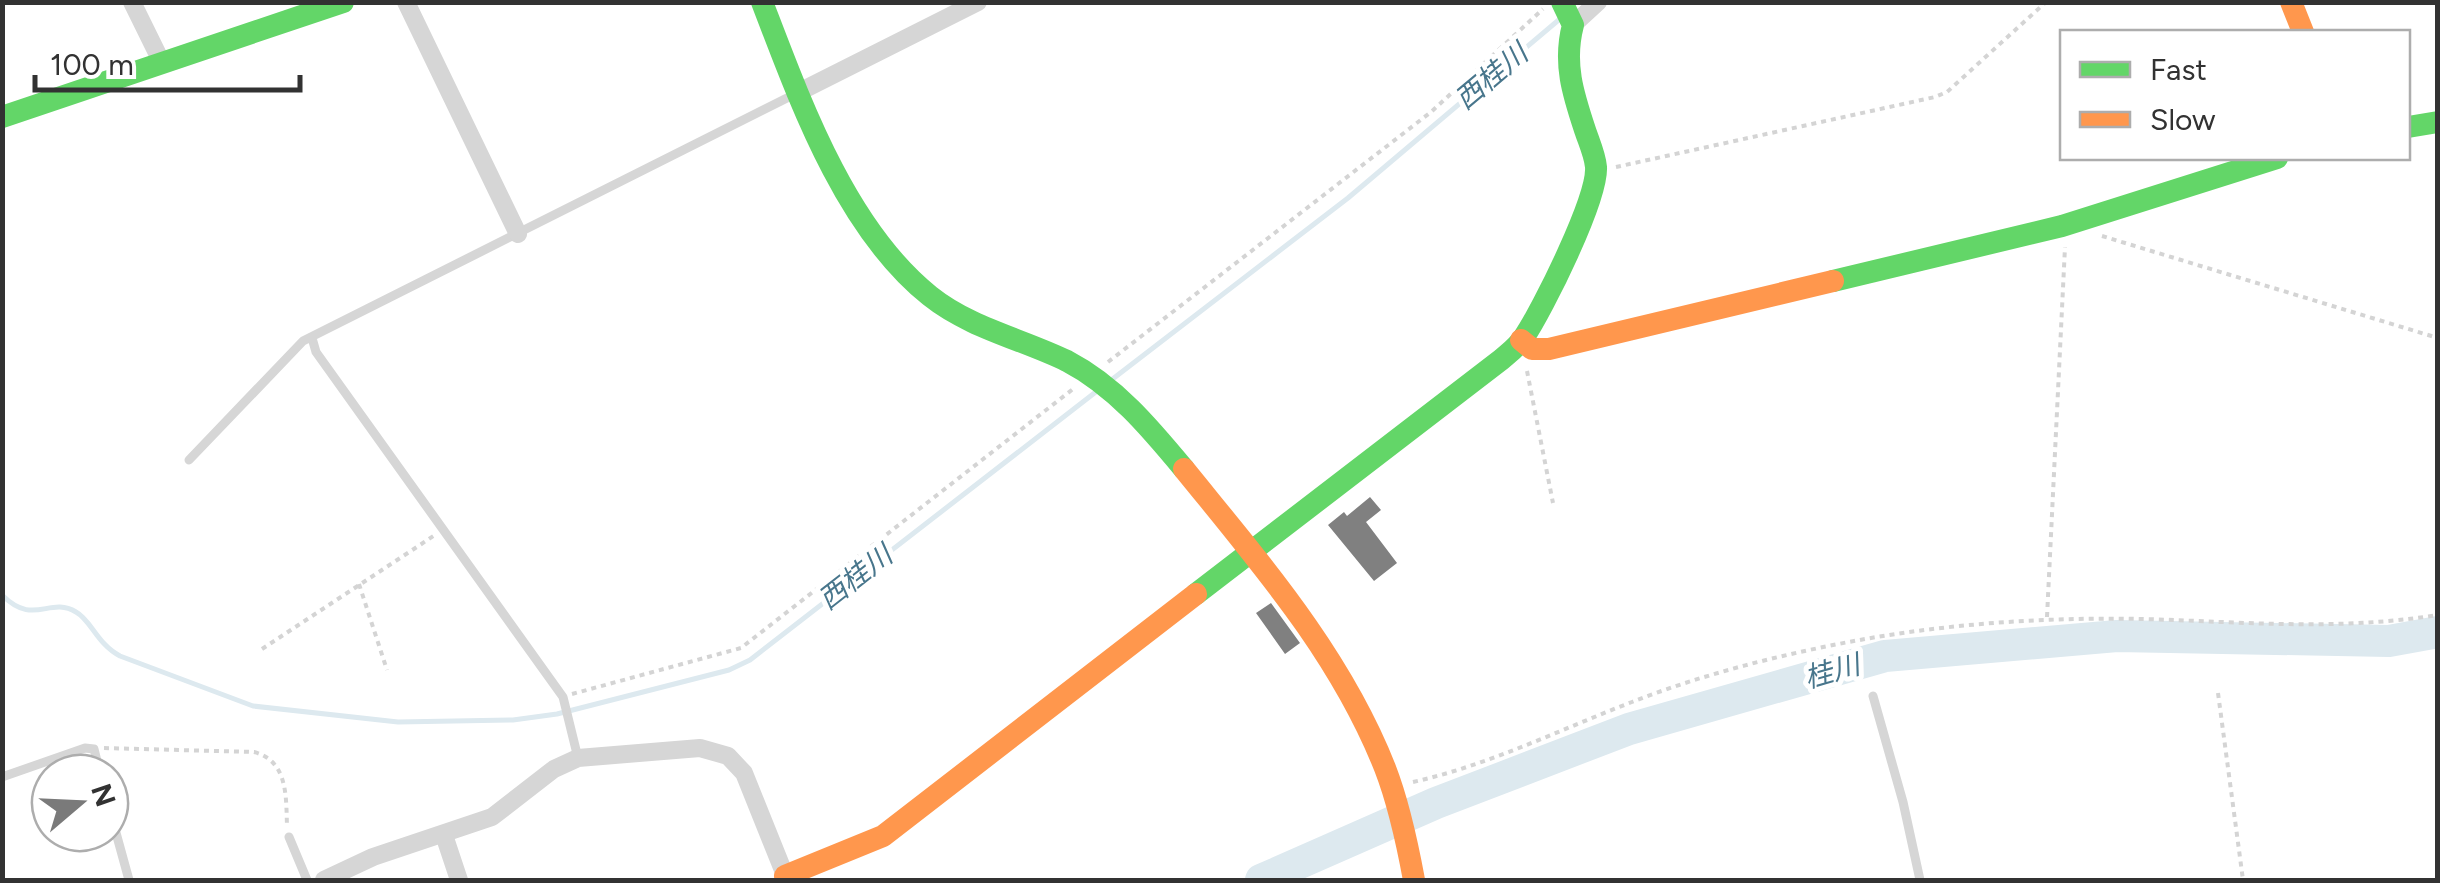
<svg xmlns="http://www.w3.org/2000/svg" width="2440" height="883" font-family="Figtree,'Noto Sans JP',sans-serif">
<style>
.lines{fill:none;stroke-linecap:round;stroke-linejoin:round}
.stream{stroke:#dde9ef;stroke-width:5}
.river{stroke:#dde9ef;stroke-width:32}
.building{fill:#808080}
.path{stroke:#d4d4d4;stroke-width:4;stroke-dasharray:5 5;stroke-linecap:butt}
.lane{stroke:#d6d6d6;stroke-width:9}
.street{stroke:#d6d6d6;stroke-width:18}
.fast{stroke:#63d668;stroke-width:22}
.slow{stroke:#ff974d;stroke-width:22}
.labels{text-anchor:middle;stroke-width:10;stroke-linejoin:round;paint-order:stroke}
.water-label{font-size:28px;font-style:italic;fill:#48768c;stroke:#fff}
</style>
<rect width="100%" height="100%" fill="#fff"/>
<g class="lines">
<!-- stream -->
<path class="stream" d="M1110 381 1348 198 1561 18
M2 595C34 627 49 596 76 612 91 620 97 644 120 656L253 706 398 722 513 720 557 714 729 670 750 660 1097 391"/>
<!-- river -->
<path class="river" d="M1261 880 1436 803 1629 729 1885 656 2117 636 2389 641 2438 632"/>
</g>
<!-- building -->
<path class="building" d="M1370 497 1381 510 1366 522 1397 563 1374 581 1328 525 1344 512 1347 516Z
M1271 603 1300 643 1285 654 1256 613Z"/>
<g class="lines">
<!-- path -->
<path class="path" d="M1616 167 1935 97 1947 92 2046 2
M2102 236 2438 338
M1108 362 1431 112 1543 9
M1527 371 1553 503
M359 584 387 670
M2047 617 2065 247
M262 649 435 535
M2218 693 2243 880
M572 694 741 648 1073 389
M104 748 254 752C288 761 286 796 287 826
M1413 782C1489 765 1559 730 1632 702 1706 673 1787 653 1865 639 1956 623 2051 617 2144 619 2247 622 2334 631 2438 615"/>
<!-- lane -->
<path class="lane" d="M312 338 316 352 563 697 578 758
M189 460 303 341 795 94
M1873 696 1903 802 1920 880
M2 777 85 748 94 749 100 773
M110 811 129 880
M289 837 307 880"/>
<!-- street -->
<path class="street" d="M132 2 162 63
M406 2 518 234
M1573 25 1598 2
M797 93 978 2
M444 835 459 880
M324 880 373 857 492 817 554 769 578 758 700 748 728 756 744 773 787 880"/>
<!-- fast -->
<path class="fast" d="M762 2C800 101 845 228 930 296 970 328 1022 339 1067 361 1115 386 1150 428 1184 469
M2 117 343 2
M2408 127 2438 122
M1833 281 2062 226 2277 158
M1196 594 1502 359C1510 352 1518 346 1524 337 1543 309 1598 198 1596 167 1595 155 1589 142 1585 130 1573 94 1563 63 1573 25L1562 2"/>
<!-- slow -->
<path class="slow" d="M2291 2 2303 32
M1521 340 1532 349H1549L1833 281
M1184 469C1260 563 1340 654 1385 768 1399 804 1407 842 1414 880
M785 876 883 836 1196 594"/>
</g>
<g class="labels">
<!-- water labels -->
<g class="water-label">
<text transform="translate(1491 76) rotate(-40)" y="10">西桂川</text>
<text transform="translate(855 577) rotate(-38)" y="10">西桂川</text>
<text transform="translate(1832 671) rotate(-16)" y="10">桂川</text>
</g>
</g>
<!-- border -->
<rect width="2440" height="883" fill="none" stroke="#323232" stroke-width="10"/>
<!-- legend -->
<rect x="2060" y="30" width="350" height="130" fill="#ffffff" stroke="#adadad" stroke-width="2.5"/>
<rect x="2080" y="62" width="50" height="15" fill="#63d668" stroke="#adadad" stroke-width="2.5"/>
<text x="2150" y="80" font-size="30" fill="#323232">Fast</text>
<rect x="2080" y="112" width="50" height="15" fill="#ff974d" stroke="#adadad" stroke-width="2.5"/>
<text x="2150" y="130" font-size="30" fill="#323232">Slow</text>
<!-- north arrow -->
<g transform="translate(80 803) rotate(71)"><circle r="48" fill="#ffffff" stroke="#adadad" stroke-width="2.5"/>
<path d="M0-8L18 38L0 25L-18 38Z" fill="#7a7a7a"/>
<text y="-15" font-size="28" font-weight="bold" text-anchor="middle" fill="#323232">N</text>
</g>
<!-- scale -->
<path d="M35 75v15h265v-15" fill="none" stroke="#323232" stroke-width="5"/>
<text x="50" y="75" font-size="30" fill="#323232" stroke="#ffffff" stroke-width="8" paint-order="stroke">100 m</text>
</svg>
